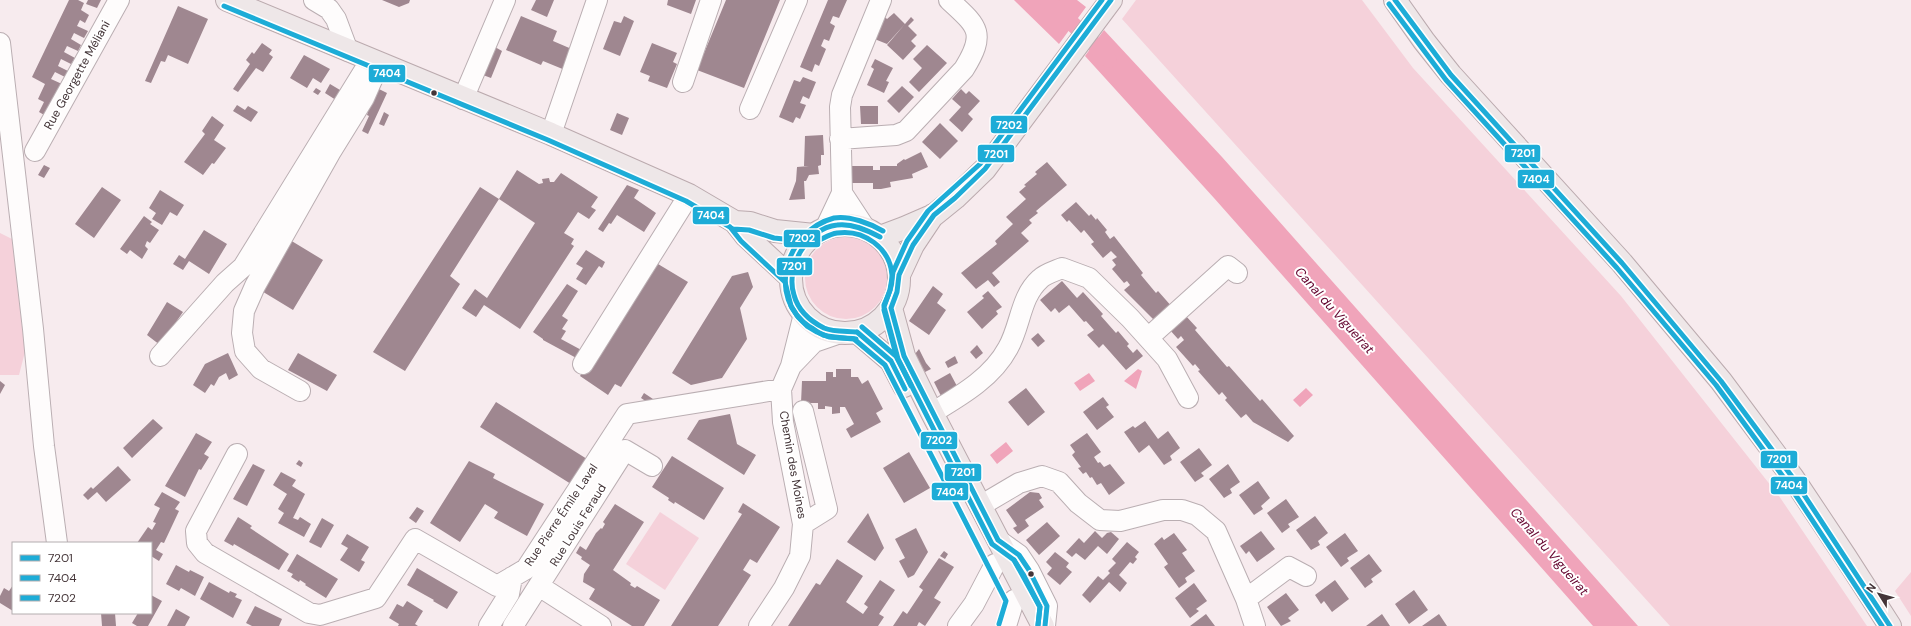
<svg xmlns="http://www.w3.org/2000/svg" width="1911" height="626" font-family="'DM Sans',sans-serif">
<style>
.green{fill:#f5d1da}
.water{fill:#f0a4ba}
.lines{fill:none;stroke-linecap:round;stroke-linejoin:round}
.canal{stroke:#f0a4ba;stroke-width:16}
.building{fill:#9f8790}
.minor-casing{stroke:#baaeb2;stroke-width:22}
.major-casing{stroke:#bbaaae;stroke-width:24}
.minor{stroke:#fefcfc;stroke-width:20}
.major{stroke:#eee7e8;stroke-width:22}
.bus-1-casing{stroke:#fff;stroke-width:8}
.bus-2-casing{stroke:#fff;stroke-width:8}
.bus-3-casing{stroke:#fff;stroke-width:8}
.bus-1{stroke:#1dacd7;stroke-width:5}
.bus-2{stroke:#1dacd7;stroke-width:5}
.bus-3{stroke:#1dacd7;stroke-width:5}
.bus-dot{fill:#443538;stroke:#fff;stroke-width:1.5}
.labels{text-anchor:middle;stroke-width:4;stroke-linejoin:round;paint-order:stroke}
.street-label{font-size:12px;fill:#443538;stroke:#fff}
.water-label{font-size:13px;font-style:italic;fill:#650630;stroke:#fff}
.line-badge{stroke:#fff;stroke-width:1.5}
.badge-label{font-size:11px;text-anchor:middle;font-weight:bold;fill:#fff}
</style>
<rect width="100%" height="100%" fill="#f7ebee"/>
<!-- green -->
<path class="green" d="M1136 0H1362L1413 68 1621 296 1779 496 1867 626H1670L1122 19Z
M0 233 12 239 25 352 19 375H0Z
M805 278a41 41 0 1 1 82 0a41 41 0 1 1-82 0Z
M660 512 699 538 665 590 626 564Z
M1911 572V616L1895 591Z"/>
<!-- water -->
<path class="water" d="M1014 0H1077L1086 7 1059 44Z
M1104 30 1222 157 1638 626H1593L1214 198 1085 56Z
M1138 369 1142 371 1136 389 1124 381Z
M1089 373 1095 381 1080 391 1074 383Z
M1306 388 1313 395 1300 407 1293 400Z
M1006 442 1013 451 997 464 990 455Z"/>
<g class="lines">
<!-- canal -->
<path class="canal" d="M1047 0 1094 44 1109 60"/>
</g>
<!-- building -->
<path class="building" d="M69 0H78L84 3 81 10 89 15 85 23 80 20 77 26 88 31 84 38 74 33 71 39 81 45 78 51 67 46 64 52 75 58 71 64 61 59 58 66 68 71 65 77 55 72 51 79 62 84 46 116 39 112 44 102 38 99 45 84 32 77Z
M88 0H101L97 8 86 4Z
M382 0H410L409 3 399 7Z
M536 0H554L547 17 531 10Z
M668 0H696L691 14 667 5Z
M726 0H780L744 88 697 70Z
M828 0H847L839 18 833 16 830 23 835 26 829 41 824 39 821 46 826 49 819 66 815 64 812 72 800 67Z
M178 6 208 19 188 64 168 55 165 62 161 61 151 83 145 81Z
M894 13 905 24 887 44 872 38 882 14 887 19Z
M521 16 557 31 553 41 574 50 565 70 543 61 541 65 506 50Z
M624 16 634 21 620 56 603 49 614 21 621 23Z
M911 17 914 20 908 26 917 35 911 41 916 46 903 60 887 45Z
M262 43 272 50 269 54 273 57 263 72 256 68 238 92 233 89 250 64 246 60 252 52 254 54Z
M652 43 677 53 673 62 677 64 667 88 648 81 650 76 640 72Z
M927 45 947 63 919 92 909 82 922 68 913 59Z
M495 47 502 51 491 78 483 75Z
M304 55 330 69 321 83 313 78 307 88 290 78Z
M875 59 893 68 886 81 889 82 884 93 867 85 874 69 871 67Z
M803 77 816 82 809 99 803 96 800 103 806 105 800 119 796 117 793 123 779 117 794 80 800 82Z
M330 84 345 93 339 102 325 93Z
M902 86 914 97 899 113 887 101Z
M375 87 387 93 368 134 362 131 369 116 367 115Z
M316 88 321 91 318 95 313 92Z
M961 89 966 94 969 91 980 101 968 114 973 119 962 132 949 120 961 107 952 99Z
M237 105 245 110 248 106 258 112 251 122 233 111Z
M860 106H878V124H861Z
M384 112 389 115 384 126 379 124Z
M617 113 629 118 622 135 610 130Z
M212 116 224 125 214 140 226 148 214 164 212 163 203 175 184 162 205 134 202 131Z
M940 123 958 141 940 159 922 142Z
M823 135 824 155H821V165L818 166 819 174 809 175 806 181H804L805 199 789 200 796 181 797 167 809 166H804L805 136Z
M921 152 928 167 912 174 913 178 890 182 891 187 881 189H873V183H850L849 166H873V170H880V166H897V164L904 159 905 160Z
M1047 162 1067 185 1036 211 1038 213 1029 220 1032 223 1021 233 1029 241 992 273 1000 282 994 287 988 280 976 289 961 273 997 244 995 241 1013 224 1006 217 1026 199 1019 192 1026 186 1024 185 1037 174 1035 172Z
M44 165 50 168 44 178 38 175Z
M517 170 539 184 543 183 542 179 549 178 550 182H554L561 173 598 197 591 207 596 210 589 219 578 212 564 233 574 239 571 244 574 246 520 329 484 305 476 317 462 308 475 289 487 298 535 223 499 199 450 276 460 284 405 371 373 352 480 187 499 199Z
M627 185 639 190 634 198 656 213 644 232 617 215 611 224 609 223 603 232 598 229Z
M102 187 121 200 94 238 75 224Z
M160 190 184 205 177 216 170 212 162 225 152 219 156 213 149 208Z
M1076 202 1089 216 1091 214 1096 220 1097 218 1107 230 1105 232 1110 239 1114 236 1143 273 1141 275 1156 293 1158 291 1173 308 1156 322 1124 290 1130 285 1127 281 1124 283 1112 269 1116 265 1112 260 1117 257 1111 251 1103 258 1091 244 1094 242 1084 230 1081 233 1069 220 1067 222 1061 215Z
M144 216 152 222 150 224 159 230 150 243 147 241 145 246 148 249 142 259 130 250 127 254 120 249Z
M204 230 227 244 209 274 189 261 183 270 173 264 179 255 185 259Z
M290 240 323 260 293 310 260 290Z
M586 250 605 262 602 268 599 266 586 285 576 279 583 268 576 264Z
M653 261 688 282 621 387 615 384 608 395 580 376Z
M748 272 753 287 740 308 747 339 722 378 691 385 672 373 732 276Z
M1062 281 1077 298 1083 292 1103 314 1101 316 1116 333 1118 331 1129 344 1127 346 1133 353 1137 349 1143 356 1126 370 1103 344 1099 348 1087 335 1094 330 1086 321 1084 322 1069 305 1059 313 1055 308 1051 312 1040 300Z
M567 284 578 291 562 316 568 320 562 329 566 331 561 339 585 352 580 360 543 340V339L533 332Z
M933 286 943 294 937 303 946 310 929 335 909 321Z
M988 291 1002 307 996 311 998 314 982 329 967 312 984 298 982 296Z
M167 302 183 312 160 345 147 335Z
M1185 315 1197 328 1195 330 1227 367 1229 366 1260 401 1262 399 1294 436 1288 442 1253 422 1246 414 1241 418 1225 400 1227 398 1222 392 1219 395 1198 371 1200 370 1195 364 1193 366 1176 347 1184 340 1181 336 1178 339 1169 329Z
M1038 333 1045 341 1038 347 1031 339Z
M977 345 983 353 976 359 970 352Z
M919 349 926 363 931 369 925 372 915 354Z
M228 353 238 375 229 380 226 373 219 377 214 386 211 384 205 393 193 385 205 364Z
M298 353 337 375 327 391 288 370Z
M955 356 958 363 948 368 945 362Z
M836 369H851V377H858L862 384 868 380 883 409 876 413 881 422 851 438 846 429 854 424 845 407H840V413L832 414V407L825 406V409H818V403H801L802 381H826V372H833V377H836Z
M950 373 958 388 943 400 934 382Z
M0 381 5 385 0 394Z
M1026 388 1045 412 1028 426 1008 402Z
M644 393 653 399 650 404 641 398Z
M1103 397 1109 405 1106 407 1114 417 1097 430 1083 412Z
M496 402 587 459 571 484 480 427Z
M730 414 737 444 756 455 744 475 687 439 699 420Z
M153 419 163 428 132 458 123 448Z
M1145 421 1158 439 1168 431 1180 448 1170 456 1172 460 1164 465 1149 445 1139 453 1124 432 1133 426 1135 428Z
M196 433 212 442 204 454 209 457 201 470 199 469 185 497 165 486Z
M1087 433 1101 452 1094 457 1098 463 1100 462 1104 467 1110 464 1125 483 1109 495 1101 483 1097 485 1092 477 1090 478 1086 472 1083 474 1078 468 1081 467 1072 455 1075 452 1070 445Z
M1199 448 1212 465 1201 473 1204 476 1195 482 1180 462Z
M909 452 930 488 904 503 883 468Z
M672 456 724 488 704 520 675 502 674 504 668 500 669 498 652 487Z
M299 460 303 463 301 467 296 464Z
M469 461 495 474 493 478 544 504 527 536 494 518 498 512 485 504 460 542 430 523Z
M253 464 265 470 247 506 233 499Z
M1228 464 1240 482 1230 489 1232 493 1224 498 1209 479Z
M118 466 131 480 106 502 97 492 88 500 83 495 91 487 93 489Z
M281 472 296 480 292 486 305 494 293 518 298 520 300 517 311 524 304 537 278 523 284 513 278 509 287 494 273 485Z
M1258 481 1270 498 1261 506 1263 509 1254 515 1239 495Z
M162 492 180 502 175 509 179 511 164 543 161 542 156 550 163 554 159 561 151 556V543H137L148 527 152 530 156 523 153 522 160 508 154 505Z
M1030 492 1039 493 1042 498 1039 500 1044 507 1025 520 1029 526 1018 534 1013 528 1017 526 1006 510Z
M1286 499 1299 517 1288 524 1290 527 1282 533 1267 513Z
M743 503 780 527 757 563 750 559 743 570 751 575 718 626H671L742 514 738 512Z
M615 504 644 522 613 570 631 583 630 585 635 588 637 586 660 600 644 626H632L589 599 595 589 583 582 584 574 590 565 581 559 582 557 576 553 580 546 586 550 596 533 601 528 602 529 605 524 603 522Z
M417 507 424 511 416 523 409 518Z
M868 513 884 548 875 561 847 542Z
M1315 516 1328 533 1318 541 1320 545 1311 550 1296 530Z
M238 517 252 526 250 528 289 554 279 570 234 544 233 546 224 541Z
M322 518 334 525 321 548 309 542Z
M1047 522 1060 536 1039 555 1026 540Z
M916 528 928 552 914 575 908 578 899 561 905 558 895 539Z
M1095 531 1102 538 1107 533 1111 532 1119 539 1107 554 1098 546 1085 560 1076 553 1072 557 1066 552 1079 538 1084 543Z
M1261 531 1275 549 1257 562 1249 551 1246 554 1240 546Z
M1174 533 1187 550 1182 553 1195 571 1185 578 1187 582 1179 588 1164 567 1168 564 1154 544 1162 537 1164 540Z
M1345 533 1358 551 1347 558 1349 561 1341 567 1326 547Z
M347 534 369 547 361 560 365 562 359 572 340 560 348 548 341 544Z
M1127 542 1139 552 1135 557 1137 559 1133 564 1130 562 1119 575 1127 583 1120 592 1109 582 1090 603 1082 595 1098 576 1103 580 1110 573 1108 571 1116 563 1112 559Z
M944 551 948 554 945 559 940 556Z
M1055 552 1069 563 1066 567 1072 572 1060 585 1047 574 1052 568 1046 562Z
M297 554 338 579 326 598 305 585 306 584 300 580 299 582 291 577 293 574 287 571Z
M1369 554 1382 571 1371 579 1373 582 1365 588 1350 568Z
M939 558 954 567 934 598 941 602 925 626 919 622 917 626H893L903 611 907 614 923 590 919 587Z
M837 559 863 576 846 602 863 614 868 607 864 604 880 580 895 590 879 614 884 617 878 626H788L816 583 820 585Z
M176 565 189 572 190 570 204 577 195 596 181 588 179 591 166 584Z
M417 568 458 592 447 609 433 601 434 600 407 585Z
M1335 580 1349 599 1332 612 1324 601 1321 604 1315 595Z
M209 582 229 593 230 591 237 594 235 597 242 600 233 618 200 599Z
M1194 583 1207 601 1196 609 1199 611 1190 618 1175 598Z
M13 585V611L0 603V596L4 588 9 591Z
M1414 590 1428 610 1409 624 1395 604Z
M1286 593 1299 610 1288 618 1291 621 1281 626 1267 607Z
M151 595 162 601 148 626H137L132 623 138 613H151Z
M407 601 423 611 415 624 418 626H398L399 624 389 618 397 604 403 607Z
M255 606 282 619 279 626H252L246 623Z
M176 609 190 617 185 626H167Z
M101 613H115L116 626H102Z
M1206 614 1215 626H1190Z
M1382 614 1390 626H1366Z
M1439 614 1447 626H1422Z"/>
<g class="lines">
<!-- minor casing -->
<g class="minor-casing">
<path id="minor" d="M314 0 329 9 336 19 348 51
M0 43 33 329 44 446 57 543
M683 82 711 0
M463 99 505 0
M750 109 797 0
M551 134 597 0
M840 139 896 135 906 131 964 69C987 32 977 26 949 0
M35 151 119 0
M842 193 865 228
M825 229 842 193 840 107 842 95 881 0
M1148 338 1228 266 1237 273
M160 356 225 283 243 267 367 66
M583 364 689 195
M791 366 814 342 840 333
M300 391 261 369 245 351 242 333 244 311 255 286 330 153 364 98 379 64
M803 411 827 509 803 524
M932 413C960 396 992 378 1008 348 1021 325 1020 297 1040 279 1045 274 1055 271 1062 268L1089 278 1130 318 1167 359 1188 398
M237 454 196 531 197 543 205 553 309 613 320 615 376 598 415 539 497 586 526 569 627 414 781 389
M980 506 1019 483 1042 476 1059 482 1078 503 1100 520 1120 521 1163 510H1182L1197 515 1216 531 1246 599 1255 626
M998 540 1019 555 1029 570 1047 606 1045 626
M539 586 601 626
M1246 599 1289 567 1306 576
M489 626 509 594 512 577
M513 626 625 450 652 466
M759 626 784 588 800 556 803 524 783 422 781 389 791 366 804 314
M958 626 974 604 995 564
M1006 626 1014 600"/>
</g>
<!-- major casing -->
<g class="major-casing">
<path id="major" d="M227 0 551 134 689 195 735 222 746 236 791 278
M1395 0 1424 41 1451 75 1622 263 1721 381 1793 478 1845 556 1890 626
M735 222 750 223 775 231 814 235
M791 279a54 54 0 1 1 108 0a54 54 0 1 1-108 0Z
M880 237 904 228 934 215 955 198 985 169 1111 0
M899 275 913 245 933 215
M891 308 904 356 932 413 1043 626
M857 332 891 361 904 386"/>
</g>
<!-- minor -->
<use href="#minor" class="minor"/>
<!-- major -->
<use href="#major" class="major"/>
<!-- bus-1 casing -->
<g class="bus-1-casing">
<path id="bus-1" d="M1395 0 1451 75 1622 263 1721 381 1793 478 1890 626
M891 308 897 292 899 275 913 245 934 215 955 198 985 169 1111 0
M891 308 904 356 998 540 1019 555 1029 570 1047 606 1045 626
M857 332 891 361 905 389
M857 332C847 331 833 332 824 328 810 321 798 310 794 295 785 268 807 228 837 225 852 223 867 230 880 237"/>
</g>
<!-- bus-2 casing -->
<g class="bus-2-casing">
<path id="bus-2" d="M1389 4 1446 80 1617 268 1716 385 1787 482 1882 626
M224 6 548 140 686 201 730 227 741 241 785 282 791 306 798 317 807 326 817 332 829 337 854 339 885 365 1006 601 999 624
M725 224 733 229 749 230 774 238 813 242
M817 241C824 238 830 234 837 233 864 229 890 248 892 275 893 286 888 296 884 305
M884 310 897 358 911 385
M1014 560 1040 607 1038 625"/>
</g>
<!-- bus-3 casing -->
<g class="bus-3-casing">
<path id="bus-3" d="M862 327 897 357 911 386
M856 339C846 338 833 338 823 335 818 333 814 329 810 327 766 298 785 231 834 218 849 215 871 224 883 231
M1038 625 1040 607 1023 574 1014 560 992 544 898 359 884 307 890 290 893 272 907 241 928 211 980 164 1102 0"/>
</g>
<!-- bus-1 -->
<use href="#bus-1" class="bus-1"/>
<!-- bus-2 -->
<use href="#bus-2" class="bus-2"/>
<!-- bus-3 -->
<use href="#bus-3" class="bus-3"/>
</g>
<!-- markers -->
<g class="bus-dot">
<circle cx="434" cy="93" r="3.5"/>
<circle cx="1031" cy="574" r="3.5"/>
</g>
<g class="labels">
<!-- street labels -->
<g class="street-label">
<text transform="translate(77 75) rotate(-61)" y="4">Rue Georgette Méliani</text>
<text transform="translate(793 465) rotate(80)" y="4">Chemin des Moines</text>
<text transform="translate(561 515) rotate(-56)" y="4">Rue Pierre Émile Laval</text>
<text transform="translate(578 525) rotate(-58)" y="4">Rue Louis Feraud</text>
</g>
<!-- water labels -->
<g class="water-label">
<text transform="translate(1335 310) rotate(48)" y="5">Canal du Vigueirat</text>
<text transform="translate(1550 551) rotate(49)" y="5">Canal du Vigueirat</text>
</g>
</g>
<g class="line-badge">
<rect x="368" y="64" width="38" height="19" rx="4" fill="#1dacd7"/>
<rect x="990" y="115" width="38" height="19" rx="4" fill="#1dacd7"/>
<rect x="1504" y="144" width="37" height="19" rx="4" fill="#1dacd7"/>
<rect x="977" y="144" width="38" height="19" rx="4" fill="#1dacd7"/>
<rect x="1517" y="169" width="38" height="20" rx="4" fill="#1dacd7"/>
<rect x="692" y="206" width="38" height="19" rx="4" fill="#1dacd7"/>
<rect x="783" y="229" width="38" height="19" rx="4" fill="#1dacd7"/>
<rect x="776" y="257" width="37" height="19" rx="4" fill="#1dacd7"/>
<rect x="920" y="431" width="38" height="19" rx="4" fill="#1dacd7"/>
<rect x="1760" y="450" width="38" height="19" rx="4" fill="#1dacd7"/>
<rect x="944" y="463" width="38" height="19" rx="4" fill="#1dacd7"/>
<rect x="1770" y="476" width="38" height="19" rx="4" fill="#1dacd7"/>
<rect x="931" y="482" width="38" height="19" rx="4" fill="#1dacd7"/>
</g>
<g class="badge-label">
<text x="387" y="77">7404</text>
<text x="1009" y="129">7202</text>
<text x="1523" y="157">7201</text>
<text x="996" y="158">7201</text>
<text x="1536" y="183">7404</text>
<text x="711" y="219">7404</text>
<text x="802" y="242">7202</text>
<text x="794" y="270">7201</text>
<text x="939" y="444">7202</text>
<text x="1779" y="463">7201</text>
<text x="963" y="476">7201</text>
<text x="1789" y="489">7404</text>
<text x="950" y="496">7404</text>
</g>
<!-- legend -->
<rect x="12" y="542" width="140" height="72" fill="#ffffff" stroke="#b4aeaf"/>
<rect x="20" y="555" width="20" height="6" fill="#1dacd7" stroke="#b4aeaf"/>
<text x="48" y="562" font-size="12" fill="#443538">7201</text>
<rect x="20" y="575" width="20" height="6" fill="#1dacd7" stroke="#b4aeaf"/>
<text x="48" y="582" font-size="12" fill="#443538">7404</text>
<rect x="20" y="595" width="20" height="6" fill="#1dacd7" stroke="#b4aeaf"/>
<text x="48" y="602" font-size="12" fill="#443538">7202</text>
<!-- north arrow -->
<g transform="translate(1879 594) rotate(307)" stroke="#ffffff" stroke-width="3" paint-order="stroke">
<path d="M0-3L7 15L0 10L-7 15Z" fill="#443538"/>
<text y="-6" font-size="11" font-weight="bold" text-anchor="middle" fill="#443538">N</text>
</g>
</svg>
